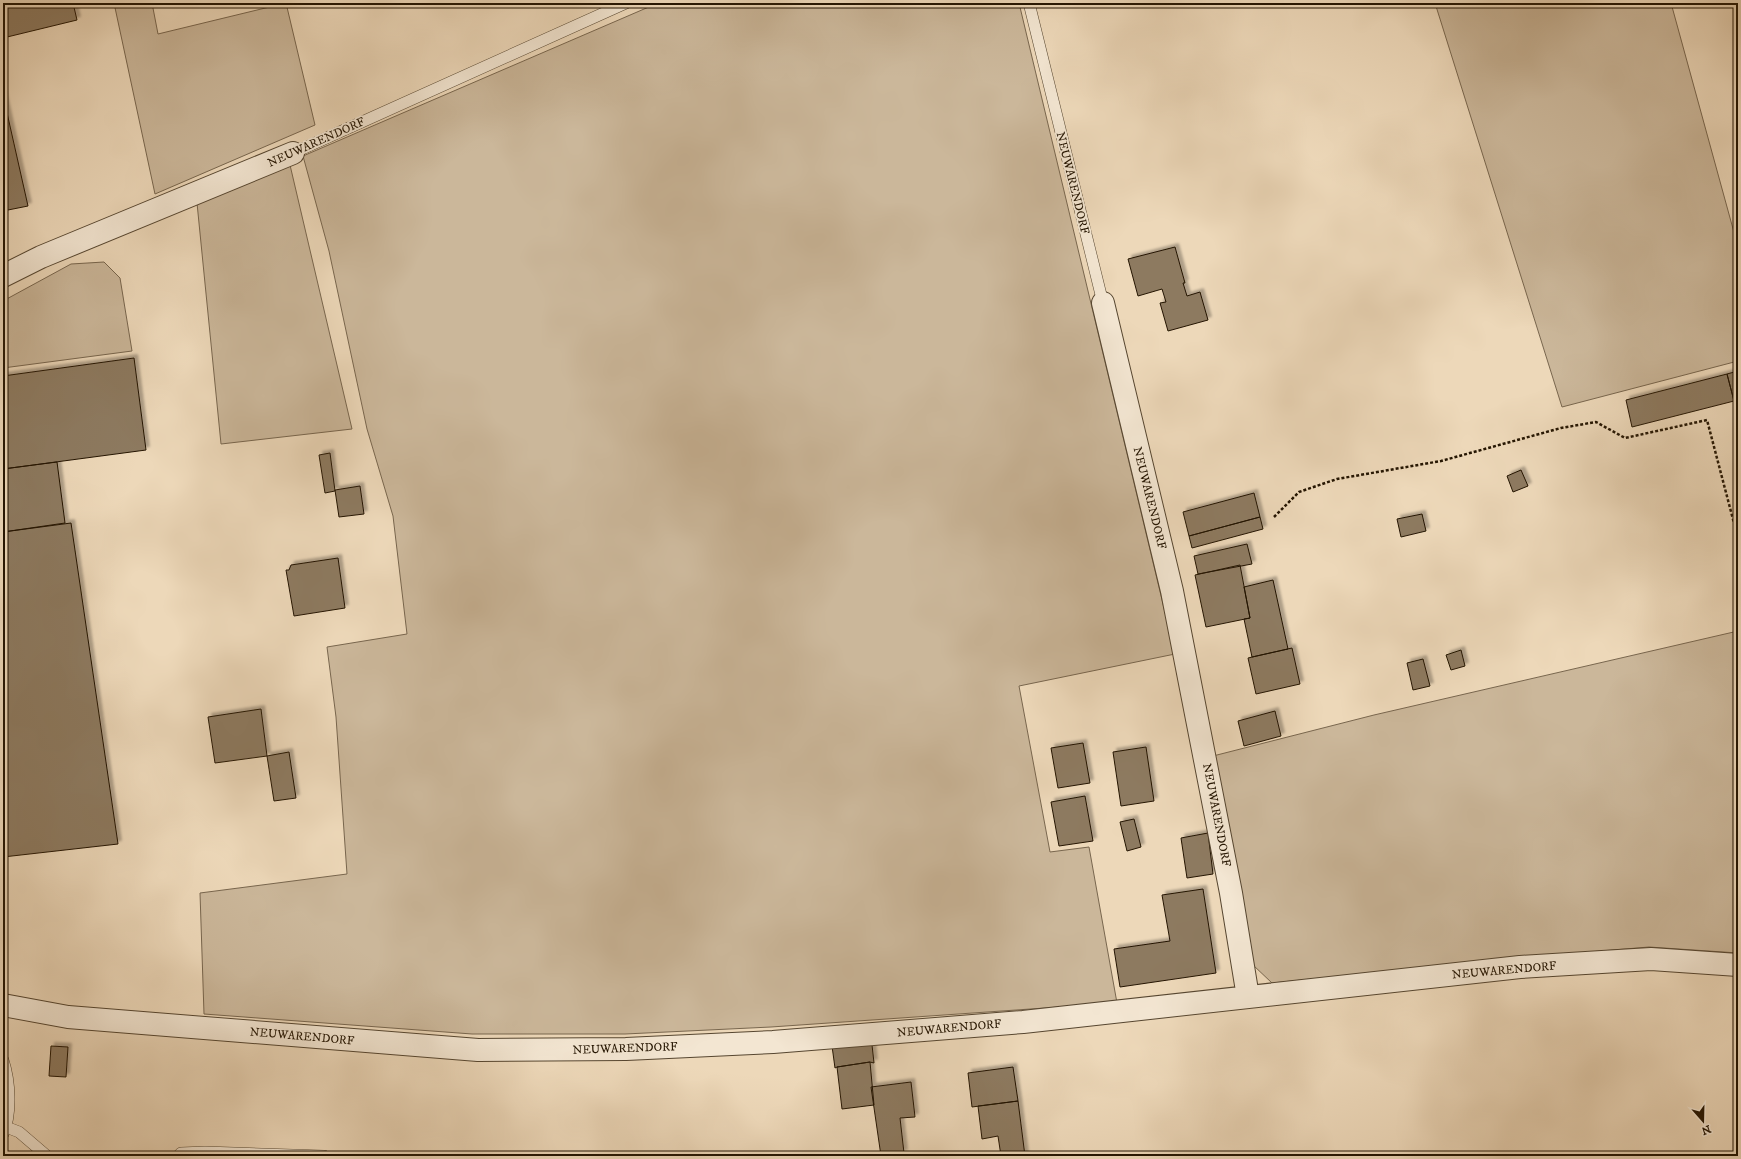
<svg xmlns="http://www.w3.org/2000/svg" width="1741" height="1159" font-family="'IM FELL DW Pica',serif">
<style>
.green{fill:#cbb79a;stroke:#78664e}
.building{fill:#8d7a61;stroke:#241502;filter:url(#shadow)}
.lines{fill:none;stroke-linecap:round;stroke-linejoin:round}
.lane-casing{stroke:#564630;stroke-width:12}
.street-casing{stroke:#564630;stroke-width:24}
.path{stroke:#241502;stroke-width:2.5;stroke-dasharray:3 2;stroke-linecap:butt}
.lane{stroke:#f3e6d2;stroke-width:11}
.street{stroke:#f3e6d2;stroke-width:22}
.labels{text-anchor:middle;stroke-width:3.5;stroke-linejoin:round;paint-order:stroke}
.street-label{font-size:12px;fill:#241502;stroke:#f3e6d2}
</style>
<defs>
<filter id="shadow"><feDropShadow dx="3.5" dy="-3.5" stdDeviation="1" flood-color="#0004"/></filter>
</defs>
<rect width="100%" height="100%" fill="#edd8b9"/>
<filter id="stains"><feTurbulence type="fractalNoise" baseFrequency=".005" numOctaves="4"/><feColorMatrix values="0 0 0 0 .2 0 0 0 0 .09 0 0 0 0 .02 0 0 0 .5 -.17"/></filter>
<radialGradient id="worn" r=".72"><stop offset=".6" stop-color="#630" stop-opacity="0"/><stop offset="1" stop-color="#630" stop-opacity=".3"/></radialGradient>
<!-- green -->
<path class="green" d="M114 3H152L158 34 286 3 315 125 155 194Z
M658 3H1019L1175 654 1019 686 1050 852 1089 847 1117 1003 771 1027 625 1034H472L204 1014 200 893 347 874 336 717 327 647 407 634 393 516 367 429 329 251 303 156Z
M1435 3H1671L1738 247V361L1562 407Z
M290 165 352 429 221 444 197 203Z
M104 262 120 278 132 351 3 368V301L71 264Z
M1738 631V953L1649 947 1517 958 1272 983 1253 965 1213 756 1374 715Z"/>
<!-- building -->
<path class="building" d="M3 3H73L77 20 3 38Z
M3 95 28 206 3 211Z
M1175 247 1185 283H1183L1187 296 1200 292 1208 320 1168 331 1160 303 1166 302 1162 289 1138 296 1128 259Z
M134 358 146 450 3 469V376Z
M1738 371V400L1734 401 1727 374Z
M1727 374 1734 401 1632 427 1626 400Z
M330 453 335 491 325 493 319 455Z
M57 462 65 523 3 532V469Z
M1521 470 1528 486 1513 492 1507 476Z
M360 486 364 514 339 517 335 490Z
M1254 493 1260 517 1189 536 1183 512Z
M1422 514 1426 531 1401 537 1397 519Z
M1260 517 1263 529 1192 548 1189 536Z
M71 523 118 844 3 857V532Z
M1247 544 1252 564 1198 574 1194 556Z
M338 558 345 608 294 616 286 570H289L291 565Z
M1240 565 1250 618 1206 627 1195 575Z
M1273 580 1288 649 1252 657 1244 619 1250 618 1244 587Z
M1292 648 1300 684 1256 694 1248 658Z
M1461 650 1465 666 1451 670 1446 655Z
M1423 659 1430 686 1413 690 1407 663Z
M261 709 267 756 215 763 208 717Z
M1275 711 1281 736 1244 746 1238 721Z
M1083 743 1090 783 1058 788 1051 748Z
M1146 747 1154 801 1121 806 1113 752Z
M289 752 296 798 274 801 267 756Z
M1085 796 1093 841 1059 846 1051 802Z
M1134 819 1141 847 1127 851 1120 822Z
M1208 833 1213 874 1187 878 1181 838Z
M1203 889 1216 973 1120 987 1114 949 1170 941 1162 895Z
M872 1045 874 1063 870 1062 837 1067 835 1068 832 1046Z
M51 1046 68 1047 66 1077 49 1076Z
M870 1062 874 1105 842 1109 837 1067Z
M1013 1067 1018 1101 972 1107 968 1073Z
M911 1082 915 1117 900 1118 904 1153 881 1156 871 1087Z
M1018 1101 1025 1156H1001L998 1136 982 1139 978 1106Z"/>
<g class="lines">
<!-- lane casing -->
<g class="lane-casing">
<path id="lane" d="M1029 3 1103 303
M293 153 626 3
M3 1060C10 1081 12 1114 3 1134
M6 1127 19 1132 47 1156
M178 1156 181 1153 205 1152 324 1156"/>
</g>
<!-- street casing -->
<g class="street-casing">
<path id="street" d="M3 276 41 257 293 153
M1103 303 1172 591 1231 893 1248 997
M3 1005 68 1017 478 1050 626 1049 773 1042 1023 1022 1520 967 1651 959 1738 965"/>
</g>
<!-- path -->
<path class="path" d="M1274 517 1299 492 1337 479 1441 461 1561 428 1596 422 1625 438 1707 420 1735 527 1738 531"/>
<!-- lane -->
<use href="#lane" class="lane"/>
<!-- street -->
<use href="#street" class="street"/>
</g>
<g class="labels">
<!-- street labels -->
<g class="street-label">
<text transform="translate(316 142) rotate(-24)" y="4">NEUWARENDORF</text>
<text transform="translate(1073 183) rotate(76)" y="4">NEUWARENDORF</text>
<text transform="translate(1150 498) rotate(76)" y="4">NEUWARENDORF</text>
<text transform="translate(1217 815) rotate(79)" y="4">NEUWARENDORF</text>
<text transform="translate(1504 970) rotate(-5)" y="4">NEUWARENDORF</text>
<text transform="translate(949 1028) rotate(-5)" y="4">NEUWARENDORF</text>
<text transform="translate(302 1036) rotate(5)" y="4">NEUWARENDORF</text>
<text transform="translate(625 1048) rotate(-2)" y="4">NEUWARENDORF</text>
</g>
</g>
<!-- margin -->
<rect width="1741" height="1159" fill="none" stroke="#edd8b9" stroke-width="16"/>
<rect x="4" y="4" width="1733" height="1151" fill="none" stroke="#241502" stroke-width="2"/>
<rect x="8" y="8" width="1725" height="1143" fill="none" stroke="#241502"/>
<!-- north arrow -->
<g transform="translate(1703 1121) rotate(160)" stroke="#f3e6d2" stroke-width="3" paint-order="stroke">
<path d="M0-3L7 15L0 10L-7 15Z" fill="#241502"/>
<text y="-6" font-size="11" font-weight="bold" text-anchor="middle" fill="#241502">N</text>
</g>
<rect width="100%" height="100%" filter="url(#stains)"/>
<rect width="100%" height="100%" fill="url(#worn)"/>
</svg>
